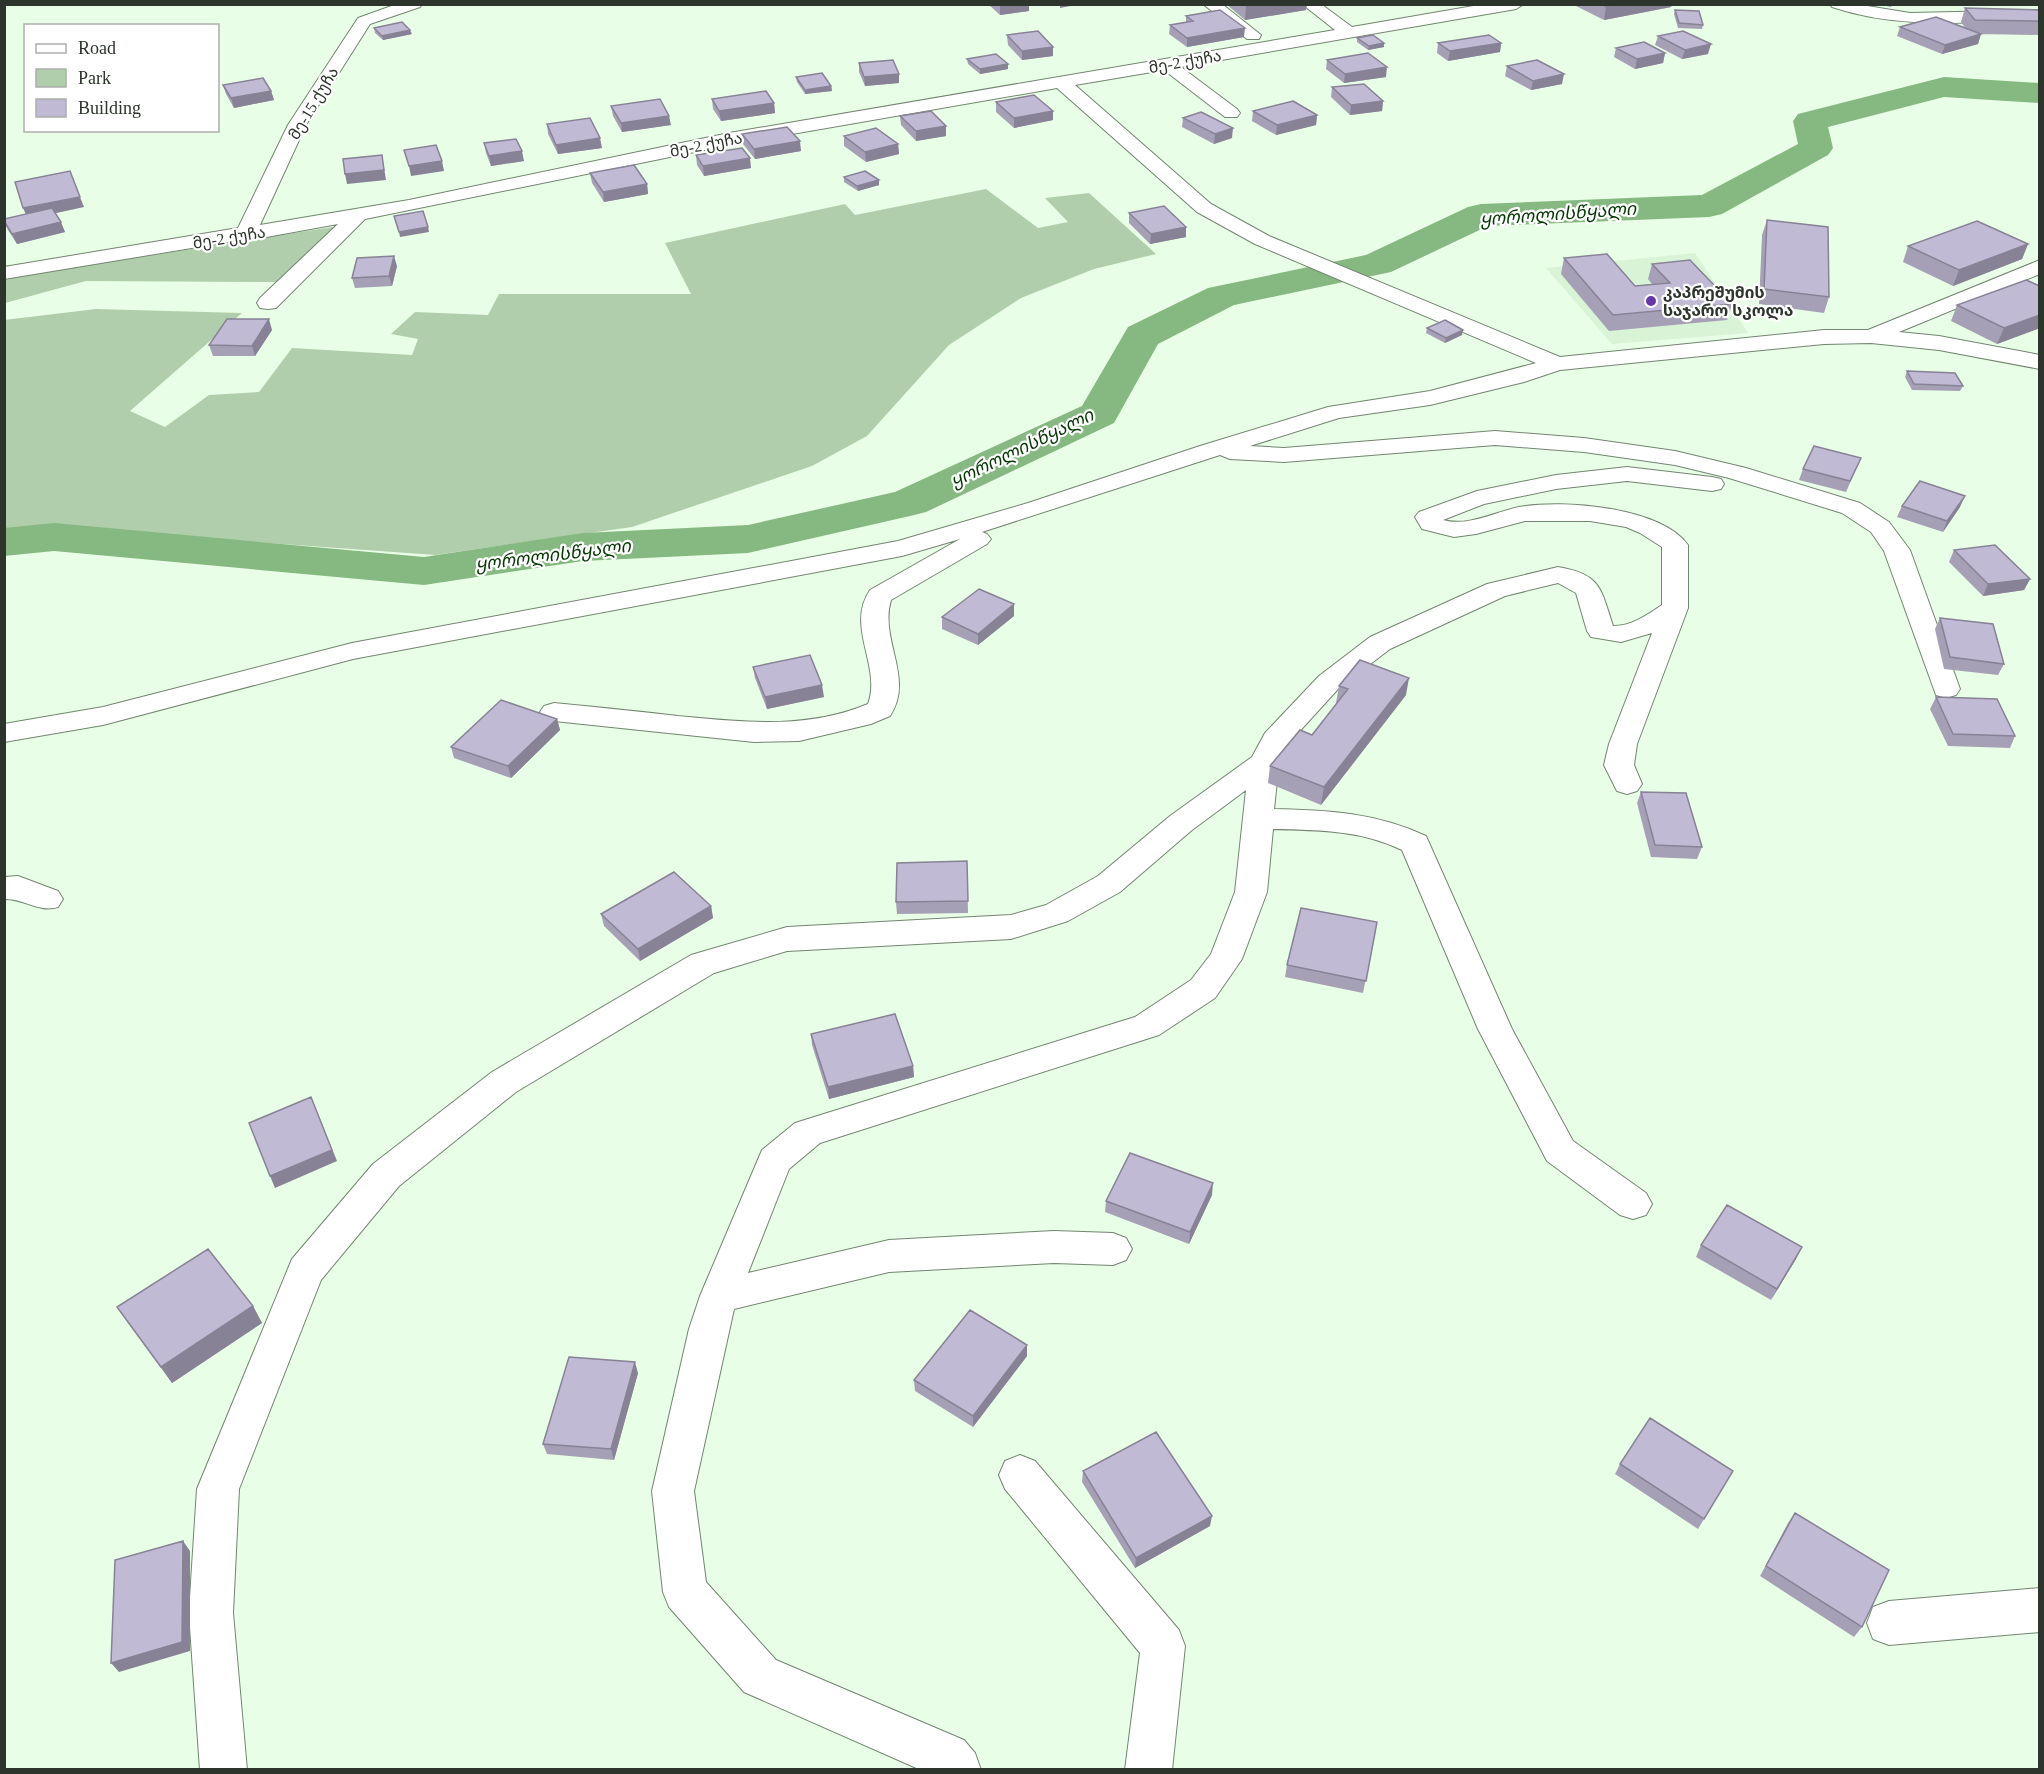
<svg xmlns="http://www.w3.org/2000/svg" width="2044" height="1774" font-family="'Times New Roman','Noto Sans Georgian',serif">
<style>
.built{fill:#d9f3d6}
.green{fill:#b0ceac}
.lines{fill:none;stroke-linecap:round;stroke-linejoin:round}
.river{fill:#86b881;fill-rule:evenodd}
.minor-casing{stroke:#728570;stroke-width:2}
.minor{fill:#fff;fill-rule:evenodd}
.wall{fill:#a6a0b7}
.shaded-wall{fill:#878295}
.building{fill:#c1bad5;stroke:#878295;stroke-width:1.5}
.poi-dot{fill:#6737ae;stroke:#fff;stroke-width:2}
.labels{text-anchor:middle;stroke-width:4.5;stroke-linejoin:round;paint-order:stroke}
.far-street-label{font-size:16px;fill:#2c342b;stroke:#fff}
.far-poi-label{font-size:16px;font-weight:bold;fill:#2c342b;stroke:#fff;text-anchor:start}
.far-water-label{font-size:18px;font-style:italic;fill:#033901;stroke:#fff}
</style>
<rect width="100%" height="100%" fill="#e9fee6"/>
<!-- built -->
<path class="built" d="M1695 253 1748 333 1612 344 1546 268Z"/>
<!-- green -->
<path class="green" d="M986 189 1038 228 1068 222 1045 198 1089 193 1156 254 1094 269 1021 298 949 345 867 436 812 466 632 527 435 555 70 529 5 531 4 320 96 309 242 313 130 411 165 427 209 395 259 392 292 348 412 355 418 339 391 334 415 312 488 315 499 294H691L665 243 845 204 855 215Z
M339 226 277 282 86 281 5 303V278Z"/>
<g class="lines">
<!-- river -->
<path class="river" d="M1944 77 2040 83V103L1944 97 1828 127 1833 148 1828 155 1722 214 1709 217 1488 226 1391 272 1234 305 1158 344 1114 423 926 512 910 516 748 553 583 561 424 585 54 551 4 556V528L54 523 424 557 583 533 748 525 895 492 1082 406 1128 327 1208 288 1366 255 1468 207 1481 204 1702 195 1798 144 1793 121 1798 114Z"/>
<!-- minor casing -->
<g class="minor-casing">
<path id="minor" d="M397 4H422L420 7 370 24 306 125 260 225 409 200 729 133 1335 30 1302 4H1321L1352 27 1485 4H1524L1516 9 1181 67 1237 109 1240 113 1237 117H1225L1164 70 1075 85 1211 204 1269 236 1560 357 1824 330H1868L2040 260V274L1899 332 1939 336 2040 355V369L1939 350 1871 343 1824 344 1560 370 1524 382 1430 405 1339 418 1250 446 1284 448 1495 431 1584 438 1675 451 1746 468 1860 503 1889 522 1910 550 1960 689 1956 695 1946 698 1936 695 1884 551 1871 532 1842 513 1729 478 1675 465 1584 452 1495 445 1284 462 1230 459 1220 455 982 532 987 534 991 539 987 544 891 600C879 640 915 678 890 716L871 724 799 741 754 742 554 721 544 718 540 712 544 706 554 703C595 707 636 711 678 716 742 722 806 730 868 704 882 666 845 627 870 590L960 539 902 556 353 659 103 725 4 742V724L103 707 352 643 898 541 1028 503 1200 446 1328 407 1430 391 1536 363 1255 244 1197 212 1057 88 729 145 365 219 276 308 268 309 260 308 257 303 260 298 338 224 245 241 240 240 4 279V267L238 228 288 125 358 18Z
M1203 4H1222L1261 35 1259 39H1247Z
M1830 4H1855L1910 13 2040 10V20C1970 22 1900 30 1832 7Z
M1627 467 1712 477 1721 479 1724 484 1721 489 1712 491 1627 481 1556 489 1484 504 1443 520C1468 527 1495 512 1519 507 1562 499 1661 507 1688 545V608L1637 744 1634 765 1642 784 1637 791 1627 794 1617 791 1604 765 1609 744 1652 633 1621 642 1591 637 1587 631 1576 593 1558 583 1505 596 1390 649 1339 688 1288 744 1279 763 1274 809C1328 810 1377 813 1426 836L1512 1029 1573 1141 1646 1193 1652 1204 1646 1215 1633 1219 1620 1215 1547 1161 1478 1029 1402 850C1361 830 1318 830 1273 829L1267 892 1242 959 1215 998 1159 1035 820 1143 789 1169 748 1273 889 1240 1054 1231 1113 1233 1126 1238 1132 1249 1126 1260 1113 1265 1054 1263 889 1272 734 1309 694 1491 706 1582 776 1660 964 1740 975 1753 981 1770H921L744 1692 669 1607 663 1592 652 1491 689 1329 700 1296 762 1150 795 1123 1135 1017 1191 980 1211 954 1235 892 1246 790 1192 830 1120 892 1068 921 1011 939 787 951 714 973 516 1092 399 1186 321 1280 239 1489 233 1613 247 1770H200L189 1613 197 1489 292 1259 373 1164 492 1072 691 955 787 927 1011 915 1046 905 1098 876 1170 816 1252 757 1265 733 1319 676 1370 637 1487 584 1558 567C1601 574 1601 589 1613 626 1632 626 1647 615 1662 605V547L1640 533 1626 527 1590 521H1525L1476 534 1454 537 1422 529 1415 517 1419 512 1477 491 1556 475Z
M18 876 58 891 63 899 58 907C38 913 24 898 4 899V877Z
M1020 1455 1035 1461 1179 1630 1185 1646 1172 1770H1125L1140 1653 1005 1489 999 1475 1005 1461Z
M2040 1588V1632L1889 1645 1873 1639 1867 1623 1873 1607 1889 1601Z"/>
</g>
<!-- minor -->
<use href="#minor" class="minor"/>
</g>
<!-- wall -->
<path class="wall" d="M988 4H1029V11L1000 15Z
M1226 4H1307L1306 10 1245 20Z
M1577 4H1672L1671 7 1604 20 1576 6Z
M1880 4H1897L1890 7Z
M1965 8 2040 10V35L1979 34H1981L1978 44 1942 54 1897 36 1900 27 1966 29 1961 22Z
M1675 10 1703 25 1702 29 1678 28 1674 14Z
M1186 16 1244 37 1187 47 1169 34 1170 25 1186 23Z
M374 28 412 34 383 40 375 33Z
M1007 36 1053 56 1022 60 1008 45Z
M1658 36 1708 54 1682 59 1655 45Z
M1357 38 1384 47 1368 50 1357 42Z
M1438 43H1501L1500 52 1448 61 1437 53Z
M1616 48 1665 53 1663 63 1635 69 1614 57Z
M967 59 1008 64V69L980 74 968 64Z
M1327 60 1386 77 1344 83 1326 69Z
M859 63 899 74V83L865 86 859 72Z
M1507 66 1562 84 1531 90 1505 76Z
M796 77 831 86 832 91 805 94 797 82Z
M223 85 271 91 274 100 234 108 226 94Z
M1332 87 1383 101 1382 111 1350 115 1331 97Z
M712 99 774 103 775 113 721 121 713 109Z
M996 102 1053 120 1014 128 996 112Z
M611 106 671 125 622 132 613 116Z
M1253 111 1317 115 1316 125 1276 135 1252 121Z
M900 116 946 136 916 141 901 125Z
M1183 118 1232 138 1214 144 1182 127Z
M547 124 602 148 558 154 548 134Z
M742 134 801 151 755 159 743 144Z
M844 136 898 144 899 154 866 162 844 146Z
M484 143 524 161 491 166 486 153Z
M696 155 751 168 704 176 697 165Z
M590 173 647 184 648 194 604 202 592 183Z
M844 177 879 180V185L858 191 844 182Z
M84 207 55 213 65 232 17 244 8 230 4 222Z
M1129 213 1186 237 1150 244 1129 223Z
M1767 220 1829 297 1824 313 1759 304 1762 235Z
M2028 244 2022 259 1953 286 1903 262 1908 246Z
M1564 258 1635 286 1652 284 1648 279 1652 264 1732 304 1727 320 1609 331 1561 274Z
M397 266 392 286 355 288 352 278Z
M2040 286V328L1997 344 1951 321 1957 305Z
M1427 328 1462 335 1445 343 1426 333Z
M272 330 255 356H213L209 345Z
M1907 371 1963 386 1960 391 1912 390 1905 377Z
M1861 458 1846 492 1799 480 1803 469Z
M1902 506 1960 507 1943 532 1897 517Z
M1954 550 2030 579 2024 590 1983 596 1949 562Z
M1014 616 978 645 942 629V617Z
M1940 618 2004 664 1998 675 1944 669 1935 629Z
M753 667 824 697 767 709 755 678Z
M1339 686 1406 695 1321 805 1268 783 1270 766 1312 735 1337 704 1336 703Z
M1936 697 2015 736 2010 748 1948 746 1930 709Z
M557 719 560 730 511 778 454 758 451 747Z
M1641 792 1702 847 1697 859 1651 857 1637 803Z
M967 861 968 913 897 914 896 902Z
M711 906 713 918 640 961 604 926 601 914Z
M1377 922 1363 993 1285 977 1287 965Z
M811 1034 913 1066 914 1077 829 1099 812 1045Z
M1212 1195 1189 1244 1105 1212 1106 1201Z
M1701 1245 1796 1259 1771 1300 1696 1257Z
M253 1306 262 1323 172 1383 128 1323 117 1307Z
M1027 1356 973 1427 915 1391 914 1380Z
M638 1373 614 1460 547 1454 543 1444Z
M1620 1464 1733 1471 1698 1529 1615 1474Z
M1083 1471 1210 1526 1135 1568 1082 1482Z
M1795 1513 1862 1627 1854 1637 1760 1576 1788 1523Z"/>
<!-- shaded-wall -->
<path class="shaded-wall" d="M1010 4H1029V11L1000 15V6Z
M1060 4H1081L1060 8Z
M1257 4H1307L1306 10 1245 20 1246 6Z
M1619 4H1672L1671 7 1604 20 1606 7Z
M1245 28 1244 37 1187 47V38Z
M410 30 412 34 383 40 382 36Z
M1981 34 1978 44 1942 54 1945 45Z
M1384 43V47L1368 50 1369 46Z
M1501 43 1500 52 1448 61 1450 51Z
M1711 44 1708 54 1682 59 1685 50Z
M1053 47V56L1022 60V51Z
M1665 53 1663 63 1635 69 1637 59Z
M1008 64V69L980 74V69Z
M1387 67 1386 77 1344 83 1345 74Z
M899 74V83L865 86 864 77Z
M1564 74 1562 84 1531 90 1533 81Z
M831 86 832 91 805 94V90Z
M271 91 274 100 234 108 231 98Z
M1383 101 1382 111 1350 115 1351 105Z
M774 103 775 113 721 121 719 111Z
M1053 111V120L1014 128V118Z
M1317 115 1316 125 1276 135 1277 125Z
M669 116 671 125 622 132 621 123Z
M946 126V136L916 141V131Z
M1233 128 1232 138 1214 144 1215 134Z
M600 138 602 148 558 154 556 145Z
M800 141 801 151 755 159 754 149Z
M898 144 899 154 866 162 865 152Z
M522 151 524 161 491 166 489 156Z
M382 155 386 180 347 184 345 174Z
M750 158 751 168 704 176 703 166Z
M442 161 444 171 411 176 409 166Z
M879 180V185L858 191 857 186Z
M647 184 648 194 604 202 603 192Z
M80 197 84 207 28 219 23 208Z
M61 222 65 232 17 244 12 234Z
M428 227 429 232 400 237 399 232Z
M1186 227V237L1150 244 1151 234Z
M2028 244 2022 259 1953 286 1959 270Z
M394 256 397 266 392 286 389 276Z
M2040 315V328L1997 344 2004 328Z
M269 319 272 330 255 356 252 346Z
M1463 330 1462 335 1445 343 1446 338Z
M1965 496 1960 507 1943 532 1947 521Z
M2030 579 2024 590 1983 596 1988 584Z
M1014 604V616L978 645V634Z
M1409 678 1406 695 1321 805 1324 787Z
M822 685 824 697 767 709 765 697Z
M557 719 560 730 511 778 508 766Z
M711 906 713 918 640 961 638 949Z
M913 1066 914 1077 829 1099 828 1087Z
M311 1097 337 1161 275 1188 270 1176Z
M1213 1183 1212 1195 1189 1244 1190 1232Z
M1802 1247 1796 1259 1771 1300 1777 1289Z
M253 1306 262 1323 172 1383 161 1367Z
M1027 1345V1356L973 1427V1416Z
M635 1362 638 1373 614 1460 611 1449Z
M1212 1516 1210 1526 1135 1568 1136 1558Z
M183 1541 190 1551V1651L119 1672 111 1663Z"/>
<!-- building -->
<path class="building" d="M1244 4H1257L1246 6Z
M1602 4H1619L1606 7Z
M1965 8 2040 10V21L1975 20Z
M1220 10 1245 28 1187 38 1170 25 1193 21 1186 16Z
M1675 10 1699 11 1703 25 1679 23Z
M1936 17 1981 34 1945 45 1900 27Z
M402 22 410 30 382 36 374 28Z
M1038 31 1053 47 1022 51 1007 35Z
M1683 31 1711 44 1685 50 1658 36Z
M1373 35 1384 43 1369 46 1357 38Z
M1489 35 1501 43 1450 51 1438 43Z
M1644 42 1665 53 1637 59 1616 48Z
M1368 53 1387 67 1345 74 1327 60Z
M996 54 1008 64 980 69 967 59Z
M893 60 899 74 864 77 859 63Z
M1537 60 1564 74 1533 81 1507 66Z
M822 73 831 86 805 90 796 77Z
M263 78 271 91 231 98 223 85Z
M1364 84 1383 101 1351 105 1332 87Z
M766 91 774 103 719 111 712 99Z
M1034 95 1053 111 1014 118 996 102Z
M660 99 669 116 621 123 611 106Z
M1293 101 1317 115 1277 125 1253 111Z
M931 111 946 126 916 131 900 116Z
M1201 112 1233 128 1215 134 1183 118Z
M590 118 600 138 556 145 547 124Z
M787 127 800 141 754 149 742 134Z
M876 128 898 144 865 152 844 136Z
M516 139 522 151 489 156 484 143Z
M436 145 442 161 409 166 404 150Z
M742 148 750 158 703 166 696 155Z
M382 155 384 170 345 174 343 159Z
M634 165 647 184 603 192 590 173Z
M70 171 80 197 23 208 15 182Z
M865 171 879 180 857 186 844 177Z
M1164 206 1186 227 1151 234 1129 213Z
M52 208 61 222 12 234 4 221V219Z
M423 211 428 227 399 232 394 216Z
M1767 220 1828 227 1829 297 1764 289Z
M1977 221 2028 244 1959 270 1908 246Z
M1607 254 1635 286 1670 283 1652 264 1690 260 1732 304 1613 315 1564 258Z
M394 256 389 276 352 278 357 258Z
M2026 280 2040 286V315L2004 328 1957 305Z
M227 319H269L252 346 209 345Z
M1445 320 1463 330 1446 338 1427 328Z
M1907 371 1955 373 1963 386 1914 384Z
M1814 446 1861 458 1850 481 1803 469Z
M1920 481 1965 496 1947 521 1902 506Z
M1995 545 2030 579 1988 584 1954 550Z
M979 589 1014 604 978 634 942 617Z
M1940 618 1993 624 2004 664 1950 657Z
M810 655 822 685 765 697 753 667Z
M1360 660 1409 678 1324 787 1270 766 1300 730 1312 735 1348 689 1339 686Z
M1936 697 1997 699 2015 736 1953 734Z
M501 700 557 719 508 766 451 747Z
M1641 792 1686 793 1702 847 1655 845Z
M967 861 968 901 896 902 897 863Z
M674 872 711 906 638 949 601 914Z
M1301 908 1377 922 1366 981 1287 965Z
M895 1014 913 1066 828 1087 811 1034Z
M311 1097 332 1150 270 1176 249 1123Z
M1130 1153 1213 1183 1190 1232 1106 1201Z
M1727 1205 1802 1247 1777 1289 1701 1245Z
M208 1249 253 1306 161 1367 117 1307Z
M970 1310 1027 1345 973 1416 914 1380Z
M569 1357 635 1362 611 1449 543 1444Z
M1650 1418 1733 1471 1704 1519 1620 1464Z
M1156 1432 1212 1516 1136 1558 1083 1471Z
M1795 1513 1889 1570 1862 1627 1766 1566Z
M183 1541 182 1642 111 1663 115 1560Z"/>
<!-- markers -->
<circle class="poi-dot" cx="1651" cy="301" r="6"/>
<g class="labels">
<!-- far-street labels -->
<g class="far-street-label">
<text transform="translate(1185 61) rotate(-10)" y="6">მე-2 ქუჩა</text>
<text transform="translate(313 103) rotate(-59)" y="6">მე-15 ქუჩა</text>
<text transform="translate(706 144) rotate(-11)" y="6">მე-2 ქუჩა</text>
<text transform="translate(229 237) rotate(-9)" y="6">მე-2 ქუჩა</text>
</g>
<!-- far-poi labels -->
<g class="far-poi-label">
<text x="1663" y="298">კაპრეშუმის<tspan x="1663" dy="18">საჯარო სკოლა</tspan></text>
</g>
<!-- far-water labels -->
<g class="far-water-label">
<text transform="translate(1558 214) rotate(-4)" y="6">ყოროლისწყალი</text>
<text transform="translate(1022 448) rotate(-26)" y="6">ყოროლისწყალი</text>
<text transform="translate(553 555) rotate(-7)" y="6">ყოროლისწყალი</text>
</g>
</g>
<!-- border -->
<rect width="2044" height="1774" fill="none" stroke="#2c342b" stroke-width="12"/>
<!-- legend -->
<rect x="24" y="24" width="195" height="108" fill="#ffffff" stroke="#abaeaa" stroke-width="1.5"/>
<rect x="36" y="44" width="30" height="9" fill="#ffffff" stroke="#abaeaa" stroke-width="1.5"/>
<text x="78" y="54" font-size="18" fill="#2c342b">Road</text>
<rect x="36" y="69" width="30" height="18" fill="#b0ceac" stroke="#abaeaa" stroke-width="1.5"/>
<text x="78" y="84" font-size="18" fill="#2c342b">Park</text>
<rect x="36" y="99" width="30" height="18" fill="#c1bad5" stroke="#abaeaa" stroke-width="1.5"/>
<text x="78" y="114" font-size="18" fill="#2c342b">Building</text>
</svg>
